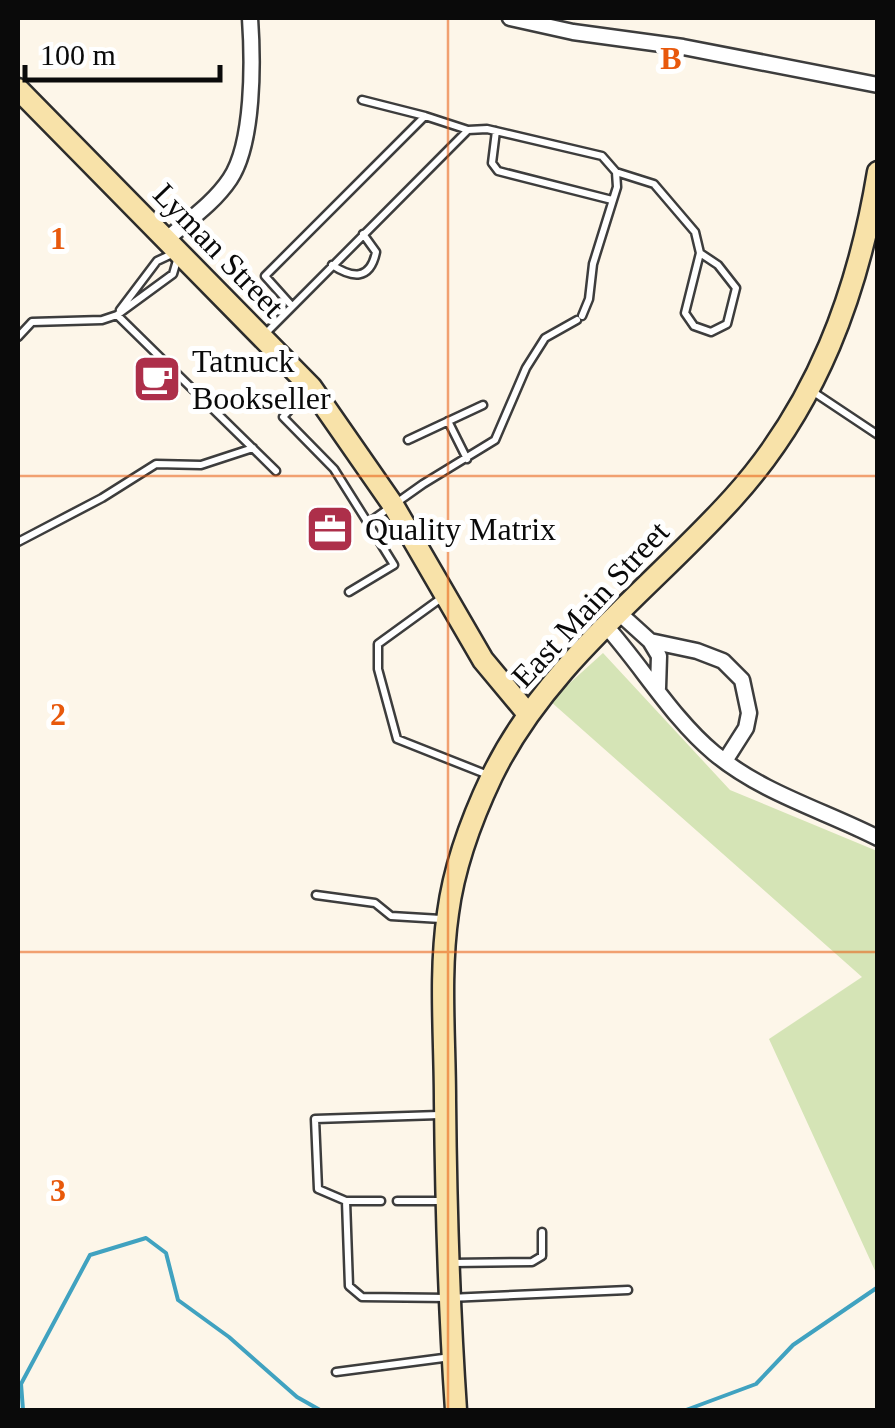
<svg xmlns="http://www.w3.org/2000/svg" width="895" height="1428" font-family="'Times New Roman',serif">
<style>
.green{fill:#d5e4b6}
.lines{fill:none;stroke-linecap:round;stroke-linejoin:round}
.stream{stroke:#40a2c0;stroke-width:4}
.lane-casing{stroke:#3d3d3d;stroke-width:11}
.street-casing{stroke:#3d3d3d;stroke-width:19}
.secondary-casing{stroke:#2c2c2c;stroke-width:25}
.lane{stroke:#fff;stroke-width:6}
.street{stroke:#fff;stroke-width:14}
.secondary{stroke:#f8e2a9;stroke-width:20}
.grid{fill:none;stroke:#e8590c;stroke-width:2.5;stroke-opacity:0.55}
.labels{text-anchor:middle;stroke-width:10;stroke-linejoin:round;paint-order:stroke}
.street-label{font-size:32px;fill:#0a0a0a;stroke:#fff}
.poi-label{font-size:32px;fill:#0a0a0a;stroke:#fff;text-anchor:start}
.grid-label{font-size:32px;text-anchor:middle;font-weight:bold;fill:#e8590c;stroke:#fff;stroke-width:10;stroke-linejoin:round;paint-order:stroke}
</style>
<rect width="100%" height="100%" fill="#fdf6e9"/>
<!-- green -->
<path class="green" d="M603 653 730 790 877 851V1275L769 1039 862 977 550 701Z"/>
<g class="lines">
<!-- stream -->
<path class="stream" d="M23 1410 21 1384 90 1255 146 1238 166 1253 178 1300 229 1337 297 1397 320 1410
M686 1410 756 1384 793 1345 878 1287"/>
<!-- lane casing -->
<g class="lane-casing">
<path id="lane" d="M362 100 425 116
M468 130 487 129 602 156 616 172 617 187 593 264 589 299 582 316
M496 131 492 163 498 171 612 200
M616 172 654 184 695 232 700 253 685 313 694 326 711 332 727 324 736 288 718 265 700 253
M332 265C352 278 370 281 376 252L363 234
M120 310 157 261 172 254
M117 315 276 471
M263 336 468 130 425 116 265 276 291 305
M18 337 32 322 102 320 117 315 173 274 178 257
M309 389 283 417 334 469 368 523 423 484 495 440 526 368 545 338 577 320
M812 391 878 435
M448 421 467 459
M408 440 483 405
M18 542 102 498 156 464 201 465 253 448
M349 592 394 565 368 523
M440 599 378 644V669L397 739 488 775
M316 895 375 903 391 916 441 919
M346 1201 349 1286 362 1297 449 1298 628 1290
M381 1201H346L318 1189 315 1119 439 1115
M397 1201H441
M452 1263 532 1262 542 1256V1232
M336 1372 451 1357"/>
</g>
<!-- street casing -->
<g class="street-casing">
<path id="street" d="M510 18 573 32 683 47 878 85
M167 239C189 220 214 203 230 179 254 143 253 61 250 18
M618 612 650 641 697 651 723 661 742 680 749 713 746 728 725 761
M605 625C642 666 672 718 714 753 762 793 823 810 878 838
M650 641 659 656 658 688"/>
</g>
<!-- secondary casing -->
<g class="secondary-casing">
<path id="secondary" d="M18 89 311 387 393 505 483 660 528 714
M456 1410C449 1307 446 1205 445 1101 445 1039 439 974 448 913 454 867 472 818 492 776 546 664 651 589 733 498 817 405 858 293 878 172"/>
</g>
<!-- lane -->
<use href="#lane" class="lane"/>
<!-- street -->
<use href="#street" class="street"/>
<!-- secondary -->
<use href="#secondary" class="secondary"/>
</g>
<!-- grid -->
<path class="grid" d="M448 18V1410M18 476H878M18 952H878"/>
<!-- icons -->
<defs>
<g id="cafe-square" transform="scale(2.5)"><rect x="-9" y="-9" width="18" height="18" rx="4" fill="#ad2f4a" stroke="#fff"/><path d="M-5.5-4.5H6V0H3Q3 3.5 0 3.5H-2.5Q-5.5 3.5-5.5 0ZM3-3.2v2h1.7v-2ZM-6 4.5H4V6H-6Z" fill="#fff"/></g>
<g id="office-square" transform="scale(2.5)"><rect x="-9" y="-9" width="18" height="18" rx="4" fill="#ad2f4a" stroke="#fff"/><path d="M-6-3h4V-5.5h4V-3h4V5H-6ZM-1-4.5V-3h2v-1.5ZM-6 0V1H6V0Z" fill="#fff"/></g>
</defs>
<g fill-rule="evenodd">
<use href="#cafe-square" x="157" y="379"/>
<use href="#office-square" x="330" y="529"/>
</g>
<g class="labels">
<!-- street labels -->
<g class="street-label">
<text transform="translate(219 250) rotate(46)" y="11">Lyman Street</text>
<text transform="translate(590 604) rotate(-47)" y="11">East Main Street</text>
</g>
<!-- poi labels -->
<g class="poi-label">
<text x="192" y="372">Tatnuck<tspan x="192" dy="37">Bookseller</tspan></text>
<text x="365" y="540">Quality Matrix</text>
</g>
</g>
<g class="grid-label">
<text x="671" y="69">B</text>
<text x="58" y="249">1</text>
<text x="58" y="725">2</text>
<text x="58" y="1201">3</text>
</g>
<!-- border -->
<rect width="895" height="1428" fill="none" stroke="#0a0a0a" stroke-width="40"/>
<!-- scale -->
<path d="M25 65v15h195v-15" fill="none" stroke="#0a0a0a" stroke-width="5"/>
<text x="40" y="65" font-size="30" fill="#0a0a0a" stroke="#ffffff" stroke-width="8" paint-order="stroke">100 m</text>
</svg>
